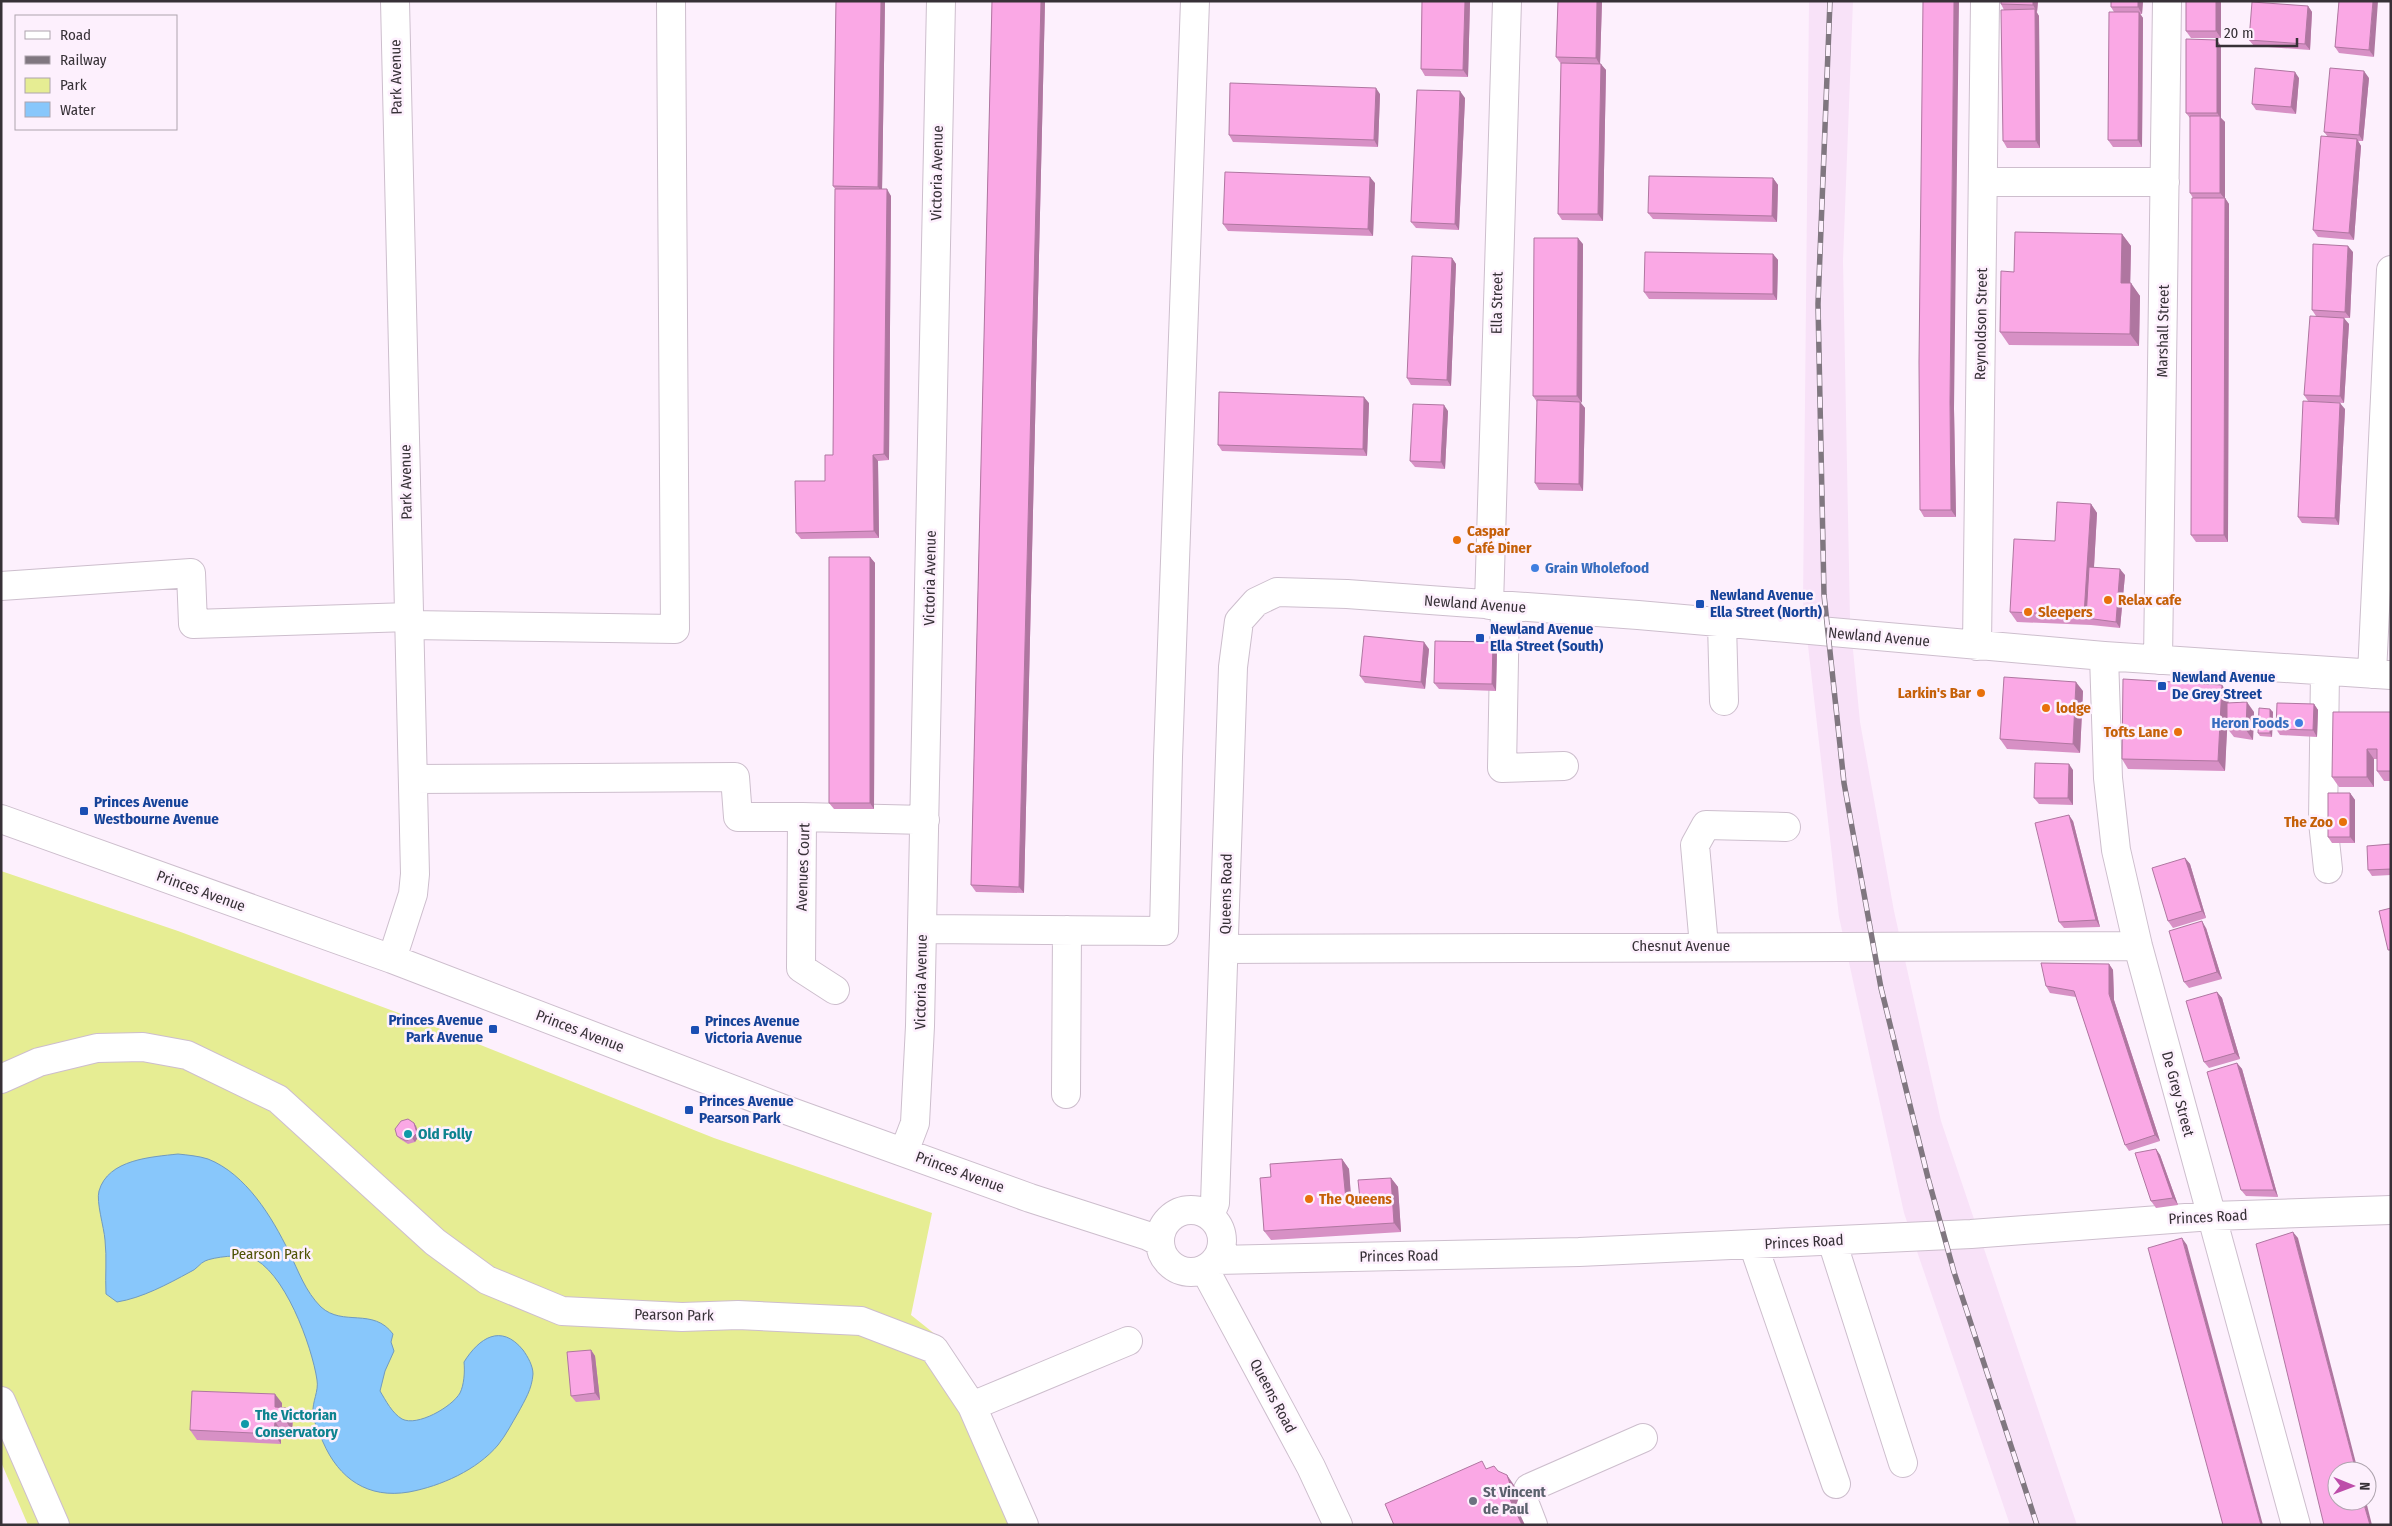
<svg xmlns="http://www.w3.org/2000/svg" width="2392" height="1526" font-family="'Fira Sans Condensed',sans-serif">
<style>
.built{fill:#f8e2f8}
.green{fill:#e6ed93}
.water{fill:#88c7fb;stroke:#709ac0}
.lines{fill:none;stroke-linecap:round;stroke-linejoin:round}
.minor-casing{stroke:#cdbecd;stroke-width:30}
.minor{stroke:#fff;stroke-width:28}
.rail-casing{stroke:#807780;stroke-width:5.5}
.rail{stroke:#fdf0fd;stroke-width:4;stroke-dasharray:11;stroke-linecap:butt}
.wall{fill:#d790c5}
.shaded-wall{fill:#af76a0}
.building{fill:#faa8e5;stroke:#af76a0}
.food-dot{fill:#e8710a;stroke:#fdf0fd;stroke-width:2}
.shop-dot{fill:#3f7fe0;stroke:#fdf0fd;stroke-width:2}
.transit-dot{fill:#1a4fb4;stroke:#fdf0fd;stroke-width:2}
.culture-dot{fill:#0f9aa8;stroke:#fdf0fd;stroke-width:2}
.worship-dot{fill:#6b7280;stroke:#fdf0fd;stroke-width:2}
.labels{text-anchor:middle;stroke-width:5;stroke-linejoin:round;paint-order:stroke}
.street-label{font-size:15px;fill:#373137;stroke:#fdf0fd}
.food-label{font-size:15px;font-weight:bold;fill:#c56008;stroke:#fdf0fd;text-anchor:start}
.shop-label{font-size:15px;font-weight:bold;fill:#366cbe;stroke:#fdf0fd;text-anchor:start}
.transit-label{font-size:15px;font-weight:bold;fill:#164399;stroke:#fdf0fd;text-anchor:start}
.culture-label{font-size:15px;font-weight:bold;fill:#0d838f;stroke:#fdf0fd;text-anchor:start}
.park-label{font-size:15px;fill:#4f5204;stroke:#fdf0fd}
.worship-label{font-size:15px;font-weight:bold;fill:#5b616d;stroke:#fdf0fd;text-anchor:start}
</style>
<rect width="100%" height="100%" fill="#fdf0fd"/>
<!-- built -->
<path class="built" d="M1809 1H1853L1843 261 1850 619 1860 722 1894 911 1941 1121 2077 1525H2010L1904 1213 1839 917 1803 602Z"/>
<!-- green -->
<path class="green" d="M1 871 178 931 423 1022 714 1138 932 1213 911 1315 941 1339 1024 1525H28L1 1462Z"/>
<!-- water -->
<path class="water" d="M178 1154C187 1155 199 1156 208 1159 246 1174 272 1217 289 1252 299 1272 305 1291 321 1307 343 1327 373 1307 393 1334L391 1342 394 1351 385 1371 380 1391C386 1401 392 1413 402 1419 417 1427 452 1407 460 1393 464 1385 465 1372 464 1362 479 1338 501 1323 523 1350 528 1357 533 1366 533 1374 532 1389 525 1400 518 1413 512 1423 506 1435 498 1445 477 1470 441 1486 409 1492 368 1499 339 1479 323 1442 319 1433 314 1423 313 1413 312 1402 319 1391 317 1380 312 1346 284 1269 250 1257 242 1254 213 1257 205 1261 200 1263 196 1270 190 1272 168 1284 142 1298 117 1302L106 1294C105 1276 107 1258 105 1240 104 1227 96 1202 99 1191 108 1159 152 1157 178 1154Z"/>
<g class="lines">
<!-- minor casing -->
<g class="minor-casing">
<path id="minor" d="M1983 182H2165
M1 586 191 573 193 624 409 617
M1489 605 1507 1
M1505 606 1502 768 1564 766
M1722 623 1724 701
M410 625 675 629 671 1
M1977 646 1985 1
M2104 656 2108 778 2116 850 2138 946 2296 1525
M2158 660 2167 1
M2325 671 2323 822 2328 869
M2372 674 2391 270
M413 779 735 777 738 817H802
M1 819 392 959 786 1110 1030 1198 1148 1236 1160 1242
M922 929 1164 931 1168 757 1195 1
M1704 946 1695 845 1706 825 1786 827
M1225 949 2138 946
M392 959 413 894 415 874 395 1
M835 990 801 968 802 817 925 820
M1 1079 39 1062 97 1048 143 1047 187 1055 278 1099 435 1242 487 1280 562 1311 682 1317 738 1315 861 1321 934 1349 972 1406 1024 1525
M1066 1094 1067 930
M904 1152 915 1123 920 1026 941 1
M1160 1241a31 31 0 1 1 62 0a31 31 0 1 1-62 0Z
M1210 1215 1215 1203 1233 667 1239 621 1256 602 1277 592 1347 594 1638 615 2104 656 2391 675
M1832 1241 1903 1463
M1753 1244 1836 1484
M1217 1260 1579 1252 1971 1234 2212 1216 2391 1210
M1205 1270 1311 1467 1338 1525
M1 1401 55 1525
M972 1406 1128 1341
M1533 1525 1523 1499 1529 1488 1643 1438"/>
</g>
<!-- minor -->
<use href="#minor" class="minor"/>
<!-- rail casing -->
<g class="rail-casing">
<path id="rail" d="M1830 1 1818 304 1824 595 1844 783 1881 988 1928 1178 1954 1272 2037 1525"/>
</g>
<!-- rail -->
<use href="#rail" class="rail"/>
</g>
<!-- wall -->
<path class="wall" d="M836 1H885L882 189 891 196 889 460 878 461 879 538 801 539 796 533 825 481 833 455 835 189 833 186Z
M992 1H1045L1024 893 976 892 971 885Z
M1422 1H1470L1468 77 1425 76 1421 69Z
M1558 1H1602L1600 64 1606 70 1603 221 1562 220 1558 214 1561 64 1556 57Z
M2038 1 2037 12H2036L2039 16 2040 148H2007L2003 141 2004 10 2001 4Z
M2111 1H2143L2142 14H2140L2143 18 2142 147H2113L2108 140 2114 12 2111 7Z
M2186 1H2221V38H2191L2186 31Z
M2339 1 2374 57 2339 53 2335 47Z
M2308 6 2312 12 2310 50 2254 46 2249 40Z
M2221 46V118L2225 122V198L2229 204 2228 542H2196L2191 535 2193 198 2190 193V118L2186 113Z
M2299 78 2296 114 2256 110 2252 104Z
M2369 78 2363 141H2358L2361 146 2354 240 2318 237 2313 230 2328 137 2324 132Z
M1380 94 1378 147 1233 142 1229 135Z
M1465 98 1459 230 1416 228 1411 222Z
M1773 178 1778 185 1777 222 1653 219 1648 213Z
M1375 183 1373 236 1228 231 1223 224Z
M2122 234 2131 246 2130 283 2140 296 2139 346 2009 345 2000 332 2014 272Z
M1583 244 1581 403 1585 408 1583 491 1539 490 1535 483 1537 402 1533 396Z
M2353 252 2350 318H2342L2349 324 2344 403 2321 402 2345 409 2339 525 2302 523 2298 517 2308 401 2304 395 2316 316 2312 310Z
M1773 254 1778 260 1777 300 1649 299 1644 292Z
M1452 258 1456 264 1451 386 1411 385 1407 378Z
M1369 403 1367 456 1222 451 1218 445Z
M1954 409 1956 517H1924L1920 510Z
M1448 411 1445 469 1415 467 1410 461Z
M2091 504 2097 513 2094 567 2125 575 2120 628 2091 625 2017 622 2010 612 2055 541Z
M870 557 875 563 874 809H834L829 803Z
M1429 649 1425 689 1365 683 1360 676Z
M1497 649 1496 691 1439 689 1434 683Z
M2083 691 2080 753 2007 749 2000 739Z
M2229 694 2228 703 2254 712 2253 740 2234 737 2227 728V724L2225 771 2128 769 2122 759Z
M2314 704 2318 710 2317 737 2280 735 2276 729Z
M2270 709 2273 712 2272 737 2260 736 2258 733Z
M2391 712V781H2384L2377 771V759H2374V787H2339L2332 777Z
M2073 770V805L2039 804 2034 798Z
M2350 793 2355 800V843H2332L2328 837Z
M2073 821 2100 927 2064 928 2059 922Z
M2391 844V875L2372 876 2368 870Z
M2185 858 2190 864 2206 918 2173 928 2168 921Z
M2206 928 2222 979 2189 988 2184 982Z
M2109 964 2113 970 2114 1000 2160 1141 2129 1151 2125 1145 2076 997 2050 993 2046 986Z
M2217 992 2222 998 2240 1059 2209 1068 2204 1062Z
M2237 1063 2242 1069 2278 1197 2246 1196 2241 1190Z
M416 1126 419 1136 415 1142 408 1144 400 1139 397 1136Z
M2156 1149 2160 1155 2178 1205 2156 1208 2151 1201Z
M1342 1159 1349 1169 1351 1200 1360 1199 1391 1178 1398 1187 1401 1232 1271 1240 1264 1231 1271 1177Z
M591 1350 595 1356 600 1400 576 1402 571 1396Z
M282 1403V1407L293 1417 292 1431H281V1444L197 1440 190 1430Z"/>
<!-- shaded-wall -->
<path class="shaded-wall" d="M881 1H885L882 193 878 187Z
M1041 1H1045L1024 893 1019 887Z
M1465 1H1470L1468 77 1463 70Z
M1597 1H1602L1600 65 1596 58Z
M1954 1H1959L1954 409 1956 517 1951 510 1950 402Z
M2033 1H2038L2037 12 2033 5Z
M2138 1H2143L2142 14 2138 7Z
M2216 1H2221V38L2216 31Z
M2373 1H2378L2374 57 2369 50Z
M2308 6 2312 12 2310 50 2305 44Z
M2035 9 2039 16 2040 148 2036 141Z
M2139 12 2143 18 2142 147 2138 140Z
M2217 40 2221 46V118L2225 122V199L2220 193V117L2217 113Z
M1601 64 1606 70 1603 221 1598 214Z
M2364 71 2369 78 2363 141 2359 135Z
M2295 72 2299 78 2296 114 2291 107Z
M1376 88 1380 94 1378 147 1374 140Z
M1460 91 1465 98 1459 230 1455 224Z
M2357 139 2361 146 2354 240 2349 233Z
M1370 177 1375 183 1373 236 1368 229Z
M1773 178 1778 185 1777 222 1772 216Z
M887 189 891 196 889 460 884 454Z
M2225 198 2229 204 2228 542 2224 535Z
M2122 234 2131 246 2130 296 2121 283Z
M1578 238 1583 244 1582 403 1577 396Z
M2348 246 2353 252 2350 318 2345 312Z
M1773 254 1778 260 1777 300 1773 294Z
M1452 258 1456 264 1451 386 1447 380Z
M2131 283 2140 296 2139 346 2130 334Z
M2344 318 2349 324 2344 403 2340 396Z
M1364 397 1369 403 1367 456 1363 449Z
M1580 402 1585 408 1583 491 1579 484Z
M2340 403 2345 409 2339 525 2335 518Z
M1444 405 1448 411 1445 469 1441 462Z
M873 455 878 461 879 538 874 531Z
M2091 504 2097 513 2091 619 2086 618 2084 615Z
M870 557 875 563 874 809 870 803Z
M2120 569 2125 575 2120 628 2116 622Z
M1424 642 1429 649 1425 689 1421 682Z
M1493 642 1497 649 1496 691 1492 684Z
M2076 682 2083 691 2080 753 2073 744Z
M2222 685 2229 694 2225 771 2218 761Z
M2247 702 2254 712 2253 740 2246 730Z
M2314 704 2318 710 2317 737 2313 730Z
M2270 709 2273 712 2272 737 2270 733Z
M2367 749 2374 759V787L2367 777Z
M2069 764 2073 770V805L2068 798Z
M2350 793 2355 800V843L2350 837Z
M2069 815 2073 821 2100 927 2096 920Z
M2185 858 2190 864 2206 918 2202 911Z
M2202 921 2206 928 2222 979 2217 972Z
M2109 964 2113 970 2114 1000 2160 1141 2155 1135 2109 994Z
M2217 992 2222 998 2240 1059 2235 1053Z
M2237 1063 2242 1069 2278 1197 2274 1190Z
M414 1123 416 1126 419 1136 415 1142 412 1138Z
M2156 1149 2160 1155 2178 1205 2173 1198Z
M1342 1159 1349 1169 1352 1210 1346 1200Z
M1391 1178 1398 1187 1401 1232 1394 1223Z
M2293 1232 2298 1238 2358 1471H2356Z
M2182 1238 2187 1245 2263 1525H2261Z
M591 1350 595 1356 600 1400 595 1393Z
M275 1394 282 1403V1417L275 1407Z
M286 1408 293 1417 292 1431 286 1421Z
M275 1421 281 1431V1444L274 1434Z
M1507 1475 1516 1488 1519 1497 1516 1506 1525 1525H1522L1507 1493Z
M2363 1501H2366L2372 1525H2370Z"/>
<!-- building -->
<path class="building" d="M836 1H881L878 187 833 186Z
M992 1H1041L1019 887 971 885Z
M1422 1H1465L1463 70 1421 69Z
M1558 1H1597L1596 58 1556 57Z
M1923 1H1954L1950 402 1951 510H1920L1919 362Z
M2001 1H2033V5L2001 4Z
M2111 1H2138V7H2111Z
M2186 1H2216V31H2186Z
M2339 1H2373L2369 50 2335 47Z
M2252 2 2308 6 2305 44 2249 40Z
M2035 9 2036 141H2003L2001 10Z
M2109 12H2139L2138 140H2108Z
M2186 39 2217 40V113H2186Z
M1561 63 1601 64 1598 214H1558Z
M2255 68 2295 72 2291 107 2252 104Z
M2330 68 2364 71 2359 135 2324 132Z
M1230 83 1376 88 1374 140 1229 135Z
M1417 90 1460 91 1455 224 1411 222Z
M2190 116H2220V193H2190Z
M2321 136 2357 139 2349 233 2313 230Z
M1225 172 1370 177 1368 229 1223 224Z
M1649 176 1773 178 1772 216 1648 213Z
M835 189H887L884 454 873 455 874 531 796 533 795 481H825V455H833Z
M2192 198H2225L2224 535H2191Z
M2015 232 2122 234 2121 283H2131L2130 334 2000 332 2001 271 2014 272Z
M1534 238H1578L1577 396H1533Z
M2313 244 2348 246 2345 312 2312 310Z
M1645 252 1773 254V294L1644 292Z
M1412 256 1452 258 1447 380 1407 378Z
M2310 316 2344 318 2340 396 2304 395Z
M1219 392 1364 397 1363 449 1218 445Z
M1537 400 1580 402 1579 484 1535 483Z
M2303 401 2340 403 2335 518 2298 517Z
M1413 404 1444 405 1441 462 1410 461Z
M2057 502 2091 504 2084 615 2010 612 2014 539 2055 541Z
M829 557H870V803H829Z
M2089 567 2120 569 2116 622 2086 618Z
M1364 636 1424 642 1421 682 1360 676Z
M1435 641 1493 642 1492 684 1434 683Z
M2004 677 2076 682 2073 744 2000 739Z
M2123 679 2222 685 2218 761 2122 759Z
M2247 702 2246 730 2227 728V703Z
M2277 703 2314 704 2313 730 2276 729Z
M2259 708 2270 709V733H2258Z
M2333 712H2391V771H2377V749H2367V777H2332Z
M2035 763 2069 764 2068 798H2034Z
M2328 793H2350V837H2328Z
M2069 815 2096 920 2059 922 2035 823Z
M2391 844V869L2368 870 2367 846Z
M2185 858 2202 911 2168 921 2152 868Z
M2391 908V950H2388L2379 911Z
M2202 921 2217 972 2184 982 2169 931Z
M2041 963 2109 964V994L2155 1135 2125 1145 2074 991 2046 986Z
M2217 992 2235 1053 2204 1062 2186 1001Z
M2237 1063 2274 1190H2241L2207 1072Z
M408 1119 414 1123 417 1133 412 1138 406 1141 397 1136 395 1129 401 1121Z
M2156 1149 2173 1198 2151 1201 2135 1153Z
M1342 1159 1346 1200 1360 1199 1358 1180 1391 1178 1394 1223 1264 1231 1260 1178 1271 1177 1270 1164Z
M2293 1232 2356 1471H2337V1501H2363L2370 1525H2324L2256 1244Z
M2182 1238 2261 1525H2223L2148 1248Z
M591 1350 595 1393 571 1396 567 1352Z
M192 1391 275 1394V1407L286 1408V1421H275L274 1434 190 1430Z
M1482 1461 1486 1469 1494 1466 1498 1471 1507 1475 1510 1484 1507 1493 1522 1525H1394L1385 1504Z"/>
<!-- markers -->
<g class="food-dot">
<circle cx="1457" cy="540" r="5"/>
<circle cx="2108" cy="600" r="5"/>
<circle cx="2028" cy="612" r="5"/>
<circle cx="1981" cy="693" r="5"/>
<circle cx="2046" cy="708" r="5"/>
<circle cx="2178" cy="732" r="5"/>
<circle cx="2343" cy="822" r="5"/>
<circle cx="1309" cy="1199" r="5"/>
</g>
<g class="shop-dot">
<circle cx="1535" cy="568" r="5"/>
<circle cx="2299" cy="723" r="5"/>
</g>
<g class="transit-dot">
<rect x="1695" y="599" width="10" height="10" rx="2.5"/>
<rect x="1475" y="633" width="10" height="10" rx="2.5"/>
<rect x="2157" y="681" width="10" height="10" rx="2.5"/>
<rect x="79" y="806" width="10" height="10" rx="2.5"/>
<rect x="488" y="1024" width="10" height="10" rx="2.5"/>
<rect x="690" y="1025" width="10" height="10" rx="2.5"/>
<rect x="684" y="1105" width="10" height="10" rx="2.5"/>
</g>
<g class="culture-dot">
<circle cx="408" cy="1134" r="5"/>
<circle cx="245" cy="1424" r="5"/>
</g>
<circle class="worship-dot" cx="1473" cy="1501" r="5"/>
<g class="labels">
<!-- street labels -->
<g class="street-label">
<text transform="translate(396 77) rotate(-91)" y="5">Park Avenue</text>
<text transform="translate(937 173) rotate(-89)" y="5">Victoria Avenue</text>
<text transform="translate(1497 303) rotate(-89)" y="5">Ella Street</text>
<text transform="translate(1981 324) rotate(-89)" y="5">Reynoldson Street</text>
<text transform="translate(2163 331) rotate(-89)" y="5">Marshall Street</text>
<text transform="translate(406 482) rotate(-91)" y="5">Park Avenue</text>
<text transform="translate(930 578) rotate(-89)" y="5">Victoria Avenue</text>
<text transform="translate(1475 604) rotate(4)" y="5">Newland Avenue</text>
<text transform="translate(1879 637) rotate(5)" y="5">Newland Avenue</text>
<text transform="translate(803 867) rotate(-88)" y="5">Avenues Court</text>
<text transform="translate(201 891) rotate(20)" y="5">Princes Avenue</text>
<text transform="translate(1226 894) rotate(-89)" y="5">Queens Road</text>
<text x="1681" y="951">Chesnut Avenue</text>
<text transform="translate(921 982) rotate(-89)" y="5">Victoria Avenue</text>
<text transform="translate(580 1031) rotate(21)" y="5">Princes Avenue</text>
<text transform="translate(2178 1094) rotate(75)" y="5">De Grey Street</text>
<text transform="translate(960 1172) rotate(20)" y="5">Princes Avenue</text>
<text transform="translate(2208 1217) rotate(-3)" y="5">Princes Road</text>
<text transform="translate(1804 1242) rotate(-3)" y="5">Princes Road</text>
<text transform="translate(1399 1256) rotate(-1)" y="5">Princes Road</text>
<text transform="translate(674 1315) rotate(1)" y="5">Pearson Park</text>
<text transform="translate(1273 1396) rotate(62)" y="5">Queens Road</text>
</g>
<!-- food labels -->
<g class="food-label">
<text x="1467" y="536">Caspar<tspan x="1467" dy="17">Café Diner</tspan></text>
<text x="2118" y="605">Relax cafe</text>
<text x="2038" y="617">Sleepers</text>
<text x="1971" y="698" text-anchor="end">Larkin's Bar</text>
<text x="2056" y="713">lodge</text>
<text x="2168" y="737" text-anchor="end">Tofts Lane</text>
<text x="2333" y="827" text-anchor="end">The Zoo</text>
<text x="1319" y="1204">The Queens</text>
</g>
<!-- shop labels -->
<g class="shop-label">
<text x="1545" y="573">Grain Wholefood</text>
<text x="2289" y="728" text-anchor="end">Heron Foods</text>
</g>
<!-- transit labels -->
<g class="transit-label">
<text x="1710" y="600">Newland Avenue<tspan x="1710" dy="17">Ella Street (North)</tspan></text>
<text x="1490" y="634">Newland Avenue<tspan x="1490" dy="17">Ella Street (South)</tspan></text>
<text x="2172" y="682">Newland Avenue<tspan x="2172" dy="17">De Grey Street</tspan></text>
<text x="94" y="807">Princes Avenue<tspan x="94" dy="17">Westbourne Avenue</tspan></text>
<text x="483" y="1025" text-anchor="end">Princes Avenue<tspan x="483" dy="17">Park Avenue</tspan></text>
<text x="705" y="1026">Princes Avenue<tspan x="705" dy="17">Victoria Avenue</tspan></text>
<text x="699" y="1106">Princes Avenue<tspan x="699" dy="17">Pearson Park</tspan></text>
</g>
<!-- culture labels -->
<g class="culture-label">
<text x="418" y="1139">Old Folly</text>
<text x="255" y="1420">The Victorian<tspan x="255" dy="17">Conservatory</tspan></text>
</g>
<!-- park labels -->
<g class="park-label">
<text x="271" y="1259">Pearson Park</text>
</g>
<!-- worship labels -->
<g class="worship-label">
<text x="1483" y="1497">St Vincent<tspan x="1483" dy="17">de Paul</tspan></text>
</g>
</g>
<!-- border -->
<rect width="2392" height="1526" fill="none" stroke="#373137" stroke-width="5"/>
<!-- legend -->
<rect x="15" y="15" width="162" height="115" fill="#fdf0fd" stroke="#aea4ae"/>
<rect x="25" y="31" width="25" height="8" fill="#ffffff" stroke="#aea4ae"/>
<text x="60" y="40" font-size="15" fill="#373137">Road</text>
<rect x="25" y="56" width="25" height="8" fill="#807780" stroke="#aea4ae"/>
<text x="60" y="65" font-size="15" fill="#373137">Railway</text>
<rect x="25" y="78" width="25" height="15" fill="#e6ed93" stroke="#aea4ae"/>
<text x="60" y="90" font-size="15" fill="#373137">Park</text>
<rect x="25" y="102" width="25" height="15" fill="#88c7fb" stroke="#aea4ae"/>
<text x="60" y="115" font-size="15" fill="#373137">Water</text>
<!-- north arrow -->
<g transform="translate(2352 1486) rotate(91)"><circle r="24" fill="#fdf0fd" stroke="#aea4ae"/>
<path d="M0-4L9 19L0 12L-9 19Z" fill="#bd4daa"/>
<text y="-8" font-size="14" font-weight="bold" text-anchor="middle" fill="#373137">N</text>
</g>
<!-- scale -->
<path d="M2217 38v8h80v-8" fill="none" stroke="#373137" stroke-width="2.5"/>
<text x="2224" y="38" font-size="15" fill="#373137" stroke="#fdf0fd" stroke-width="4" paint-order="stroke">20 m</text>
</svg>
